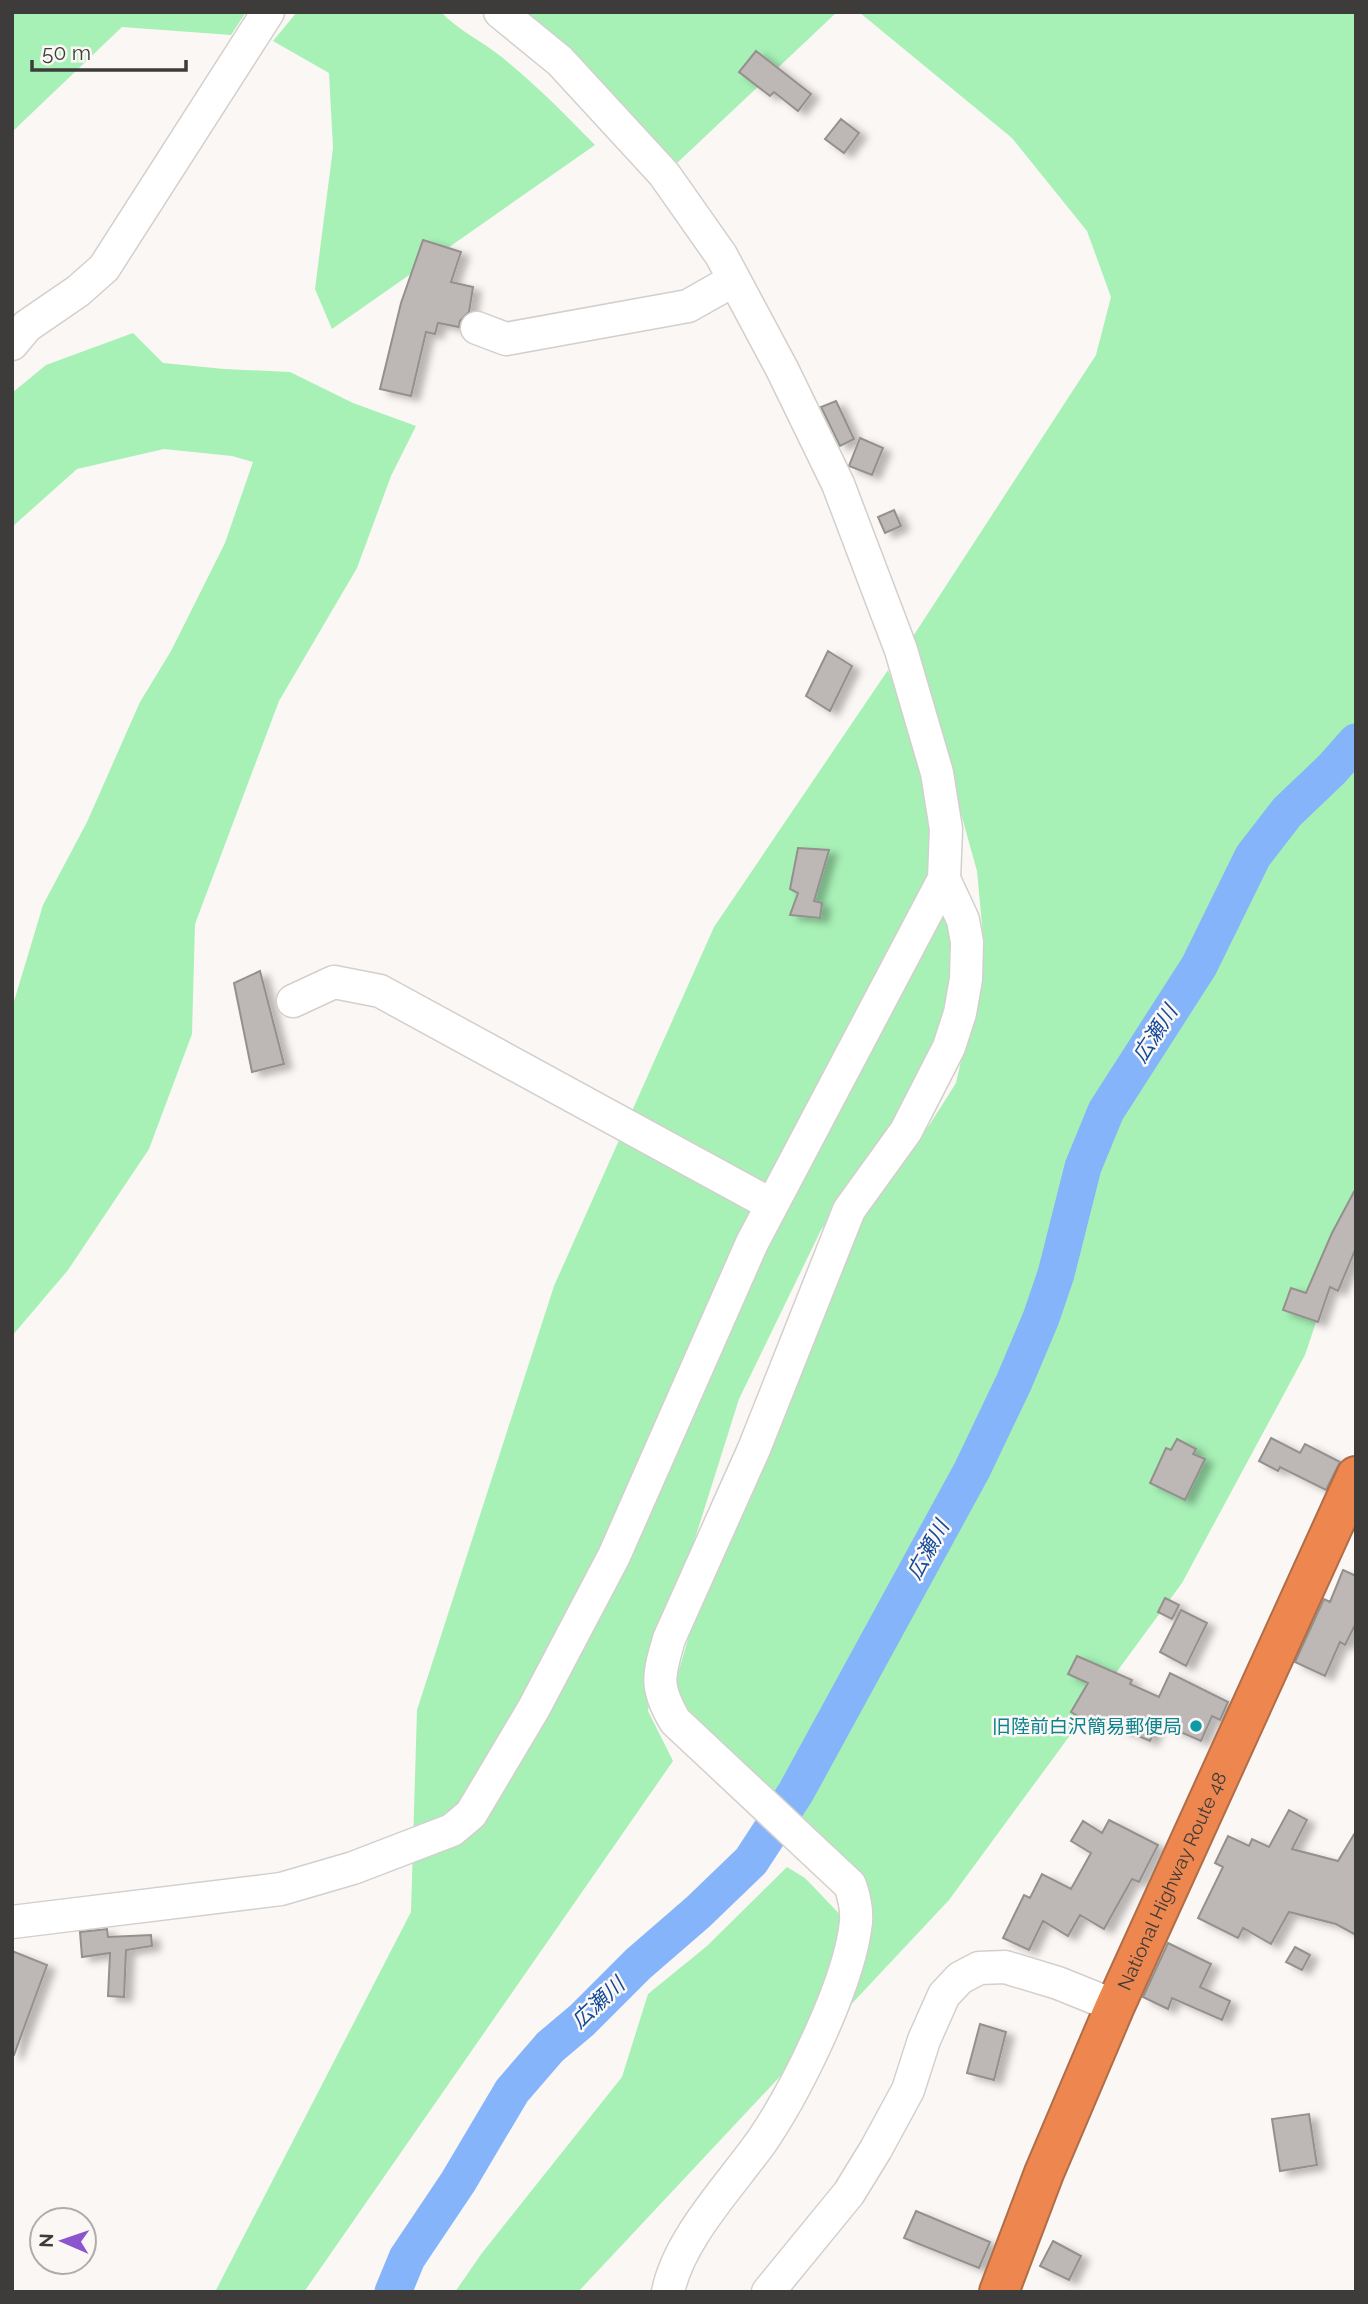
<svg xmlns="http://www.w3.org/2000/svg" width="1368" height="2304" font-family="Raleway,'Noto Sans JP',sans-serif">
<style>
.green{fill:#a7f0b6}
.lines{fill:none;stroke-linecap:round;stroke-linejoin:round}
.river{stroke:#86b4fa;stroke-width:37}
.building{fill:#bdb8b6;stroke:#94908e;stroke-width:2;filter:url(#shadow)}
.minor-casing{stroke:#d3cfcc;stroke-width:35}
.highway-casing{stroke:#af6d48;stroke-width:42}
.minor{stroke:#fff;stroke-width:32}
.highway{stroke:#ed874f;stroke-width:38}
.culture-dot{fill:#0f9aa8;stroke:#fbf7f4;stroke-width:2.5}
.labels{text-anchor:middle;stroke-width:5;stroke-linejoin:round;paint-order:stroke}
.culture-label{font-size:19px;fill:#0d838f;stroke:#fbf7f4;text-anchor:end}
.street-label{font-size:19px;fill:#3d3c3b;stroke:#fbf7f4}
.water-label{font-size:21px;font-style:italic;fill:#124a99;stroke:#fbf7f4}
</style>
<defs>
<filter id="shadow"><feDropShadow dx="8" dy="4.5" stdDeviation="3.5" flood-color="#0004"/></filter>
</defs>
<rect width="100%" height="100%" fill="#fbf7f4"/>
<!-- green -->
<path class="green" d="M12 12H246L231 35 122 27 12 132Z
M297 12H441C459 31 482 41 503 58 536 85 565 114 595 145L332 329 315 289 333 148 329 73 273 41Z
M511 12H837L659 180Z
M859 12H1356V1203L1305 1355 1182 1583 949 1900 829 2028 867 1926 813 1864 693 1760 673 1723 676 1680 719 1535 855 1225 930 1124 956 1083 973 1009 984 946 977 871 912 638 1096 355 1111 297 1087 231 1012 138Z
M133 333 163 363 224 369 290 372 353 403 416 426 391 476 357 568 279 701 195 924 192 1034 149 1149 68 1270 12 1336V1008L43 905 87 822 140 702 171 651 225 543 253 462 232 456 164 449 77 469 12 527V393L46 365Z
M888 670 920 752 961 982 916 1103 821 1230 739 1399 657 1659 648 1711 673 1761 304 2292H215L411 1912 417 1710 554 1286 714 927Z
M787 1867 805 1878 850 1925 803 2052 578 2292H455L482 2253 622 2077 648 1994 707 1946Z"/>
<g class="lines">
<!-- river -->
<path class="river" d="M393 2292 407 2258 458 2182 512 2091 550 2047 582 2020 638 1964 698 1912 751 1861 796 1792 972 1470 1014 1382 1041 1318 1056 1274 1083 1167 1106 1111 1199 966 1253 856 1287 812 1332 769 1356 742"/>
</g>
<!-- building -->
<path class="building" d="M756 51 811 94 798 111 774 92 770 96 739 72Z
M841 119 859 133 844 153 825 139Z
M423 240 461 252 451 282 473 287 469 312 460 321 459 327 438 323 435 334 426 332 411 396 380 389 401 303Z
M836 401 854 439 840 446 821 407Z
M860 438 883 448 872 475 849 466Z
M894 510 901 526 885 533 878 517Z
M828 651 852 666 830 711 806 696Z
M798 848 829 850 814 901 822 903 820 918 790 915 798 893 790 889Z
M260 971 284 1064 252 1072 234 983Z
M1356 1188V1248L1338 1291 1330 1287 1318 1322 1283 1310 1291 1288 1306 1293 1332 1233Z
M1271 1438 1300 1453 1305 1444 1340 1462 1326 1490 1280 1467 1278 1471 1259 1461Z
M1177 1439 1196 1449 1193 1454 1205 1459 1185 1500 1150 1483 1166 1448 1171 1450Z
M1343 1570 1356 1576V1623L1345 1645 1340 1642 1325 1676 1295 1662 1324 1599 1330 1602Z
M1165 1598 1179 1605 1172 1619 1158 1612Z
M1181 1610 1207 1623 1186 1666 1160 1652Z
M1077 1656 1132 1680 1130 1684 1159 1697 1170 1673 1228 1702 1220 1720 1212 1716 1201 1741 1158 1722 1150 1741 1091 1716 1088 1722 1071 1712 1088 1683 1068 1674Z
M1289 1810 1307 1820 1292 1849 1338 1861 1356 1831V1935L1336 1924 1289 1912 1271 1944 1243 1928 1238 1938 1198 1918 1223 1867 1215 1863 1228 1836 1249 1846 1252 1839 1269 1847Z
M1109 1820 1158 1845 1139 1882 1132 1879 1104 1929 1080 1915 1068 1936 1043 1921 1029 1950 1003 1938 1024 1895 1030 1898 1042 1874 1071 1889 1091 1853 1071 1841 1083 1821 1102 1833Z
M107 1929 108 1937 151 1935 152 1946 126 1950 124 1997 108 1996 110 1953 82 1957 80 1932Z
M1168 1943 1211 1964 1200 1987 1230 2001 1222 2020 1172 1998 1168 2009 1143 1997Z
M1295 1947 1310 1955 1302 1970 1286 1962Z
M12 1951 47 1965 14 2055H12Z
M980 2024 1006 2032 994 2080 967 2073Z
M1309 2114 1317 2165 1280 2171 1272 2119Z
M916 2211 990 2242 979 2268 904 2238Z
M1053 2241 1081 2256 1069 2280 1040 2266Z"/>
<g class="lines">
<!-- minor casing -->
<g class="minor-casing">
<path id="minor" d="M500 12 560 61 664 174 721 255 782 369 838 484 901 650 937 773 946 829 944 879 963 920 967 942 966 979 960 1013 949 1047 906 1131 849 1210 754 1449 669 1639C658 1676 655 1687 675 1721L850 1885C854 1896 857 1909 856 1922 850 1982 798 2087 764 2138 733 2183 679 2237 668 2292
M477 328 506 339 688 306 734 280
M12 344 27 326 78 291 104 268 268 12
M293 1001 334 982 380 991 772 1205
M12 1922 281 1889 353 1868 452 1830 471 1814 534 1708 614 1556 752 1243 944 879
M768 2292 849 2193 876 2149 908 2090 924 2040 944 1995 960 1978 979 1968 1005 1967 1058 1983 1115 2006"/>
</g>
<!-- highway casing -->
<g class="highway-casing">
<g id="highway">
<path id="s1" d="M999 2292 1044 2173 1115 2006 1356 1476"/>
</g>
</g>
<!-- minor -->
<use href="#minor" class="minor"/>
<!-- highway -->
<use href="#highway" class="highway"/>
</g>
<!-- markers -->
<circle class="culture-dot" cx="1196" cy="1726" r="7"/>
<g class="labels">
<!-- culture labels -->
<g class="culture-label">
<text x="1182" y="1733">旧陸前白沢簡易郵便局</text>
</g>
<!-- street labels -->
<g class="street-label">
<text dy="7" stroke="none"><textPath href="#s1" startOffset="446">National Highway Route 48</textPath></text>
</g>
<!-- water labels -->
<g class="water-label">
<text transform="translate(1155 1034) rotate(-57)" y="7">広瀬川</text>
<text transform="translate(928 1550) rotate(-61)" y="7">広瀬川</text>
<text transform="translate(598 2003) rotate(-43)" y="7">広瀬川</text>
</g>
</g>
<!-- border -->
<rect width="1368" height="2304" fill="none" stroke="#3d3c3b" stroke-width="28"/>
<!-- north arrow -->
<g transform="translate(63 2241) rotate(272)"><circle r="33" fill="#fbf7f4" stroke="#afacaa" stroke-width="2"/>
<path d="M0-5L12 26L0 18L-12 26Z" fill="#8c55cd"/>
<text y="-10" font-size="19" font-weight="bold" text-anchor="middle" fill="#3d3c3b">N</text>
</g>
<!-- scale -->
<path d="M32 60v10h154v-10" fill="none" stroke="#3d3c3b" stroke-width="3.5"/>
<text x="42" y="60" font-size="21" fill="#3d3c3b" stroke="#fbf7f4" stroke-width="5" paint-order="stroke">50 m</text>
</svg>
